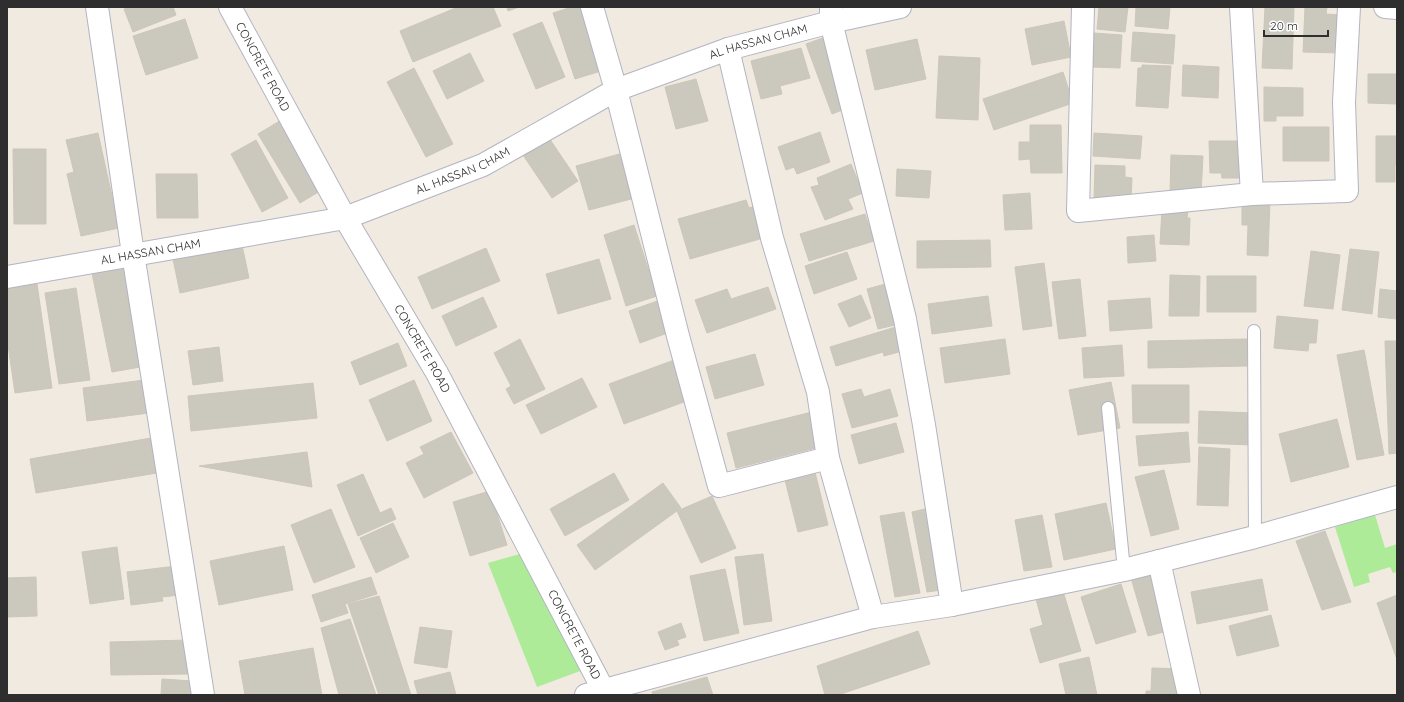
<svg xmlns="http://www.w3.org/2000/svg" width="1404" height="702" font-family="Quicksand,sans-serif">
<style>
.green{fill:#adeb98}
.building{fill:#cbc8be;stroke:#ccc7b8}
.lines{fill:none;stroke-linecap:round;stroke-linejoin:round}
.lane-casing{stroke:#b3b4c2;stroke-width:14}
.street-casing{stroke:#b3b4c2;stroke-width:24}
.secondary-casing{stroke:#b3b4c2;stroke-width:24}
.lane{stroke:#fff;stroke-width:12}
.street{stroke:#fff;stroke-width:22}
.secondary{stroke:#fff;stroke-width:22}
.labels{text-anchor:middle;stroke-width:3;stroke-linejoin:round;paint-order:stroke}
.street-label{font-size:12px;fill:#2e2e2e;stroke:#fff}
</style>
<rect width="100%" height="100%" fill="#f0eae0"/>
<!-- green -->
<path class="green" d="M1375 515 1385 548 1397 544V572L1393 573 1390 567 1368 574 1370 582 1354 587 1335 527Z
M527 552 591 667 537 687 488 563Z"/>
<!-- building -->
<path class="building" d="M129 7H173L176 15 133 32 124 9Z
M458 7H493L501 26 413 62 400 31Z
M507 7H519L508 11Z
M572 7H581L601 71 575 79 553 13Z
M1099 7H1128L1125 32 1097 29Z
M1136 7H1170L1168 29 1135 26Z
M1265 7H1294L1292 69 1262 68Z
M1305 7H1327L1326 14 1341 15 1339 53 1303 52Z
M185 19 198 58 146 75 133 36Z
M1064 21 1071 57 1032 65 1025 29Z
M542 22 565 77 536 89 513 34Z
M1133 32 1175 35 1173 64 1131 61Z
M1094 33 1122 35 1120 68 1093 67Z
M834 34 860 103 832 114 806 44Z
M917 39 926 79 875 90 866 50Z
M801 48 810 78 780 86 782 94 761 99 751 61Z
M470 53 484 81 447 99 433 71Z
M939 56 980 58 978 120 936 118Z
M1142 65 1171 66 1168 108 1136 106 1138 68H1142Z
M1183 65 1219 67 1218 98 1182 96Z
M414 68 453 144 426 157 387 82Z
M1063 72 1073 103 994 130 983 99Z
M1368 74H1397V104L1368 103Z
M696 79 708 121 676 129 665 87Z
M1264 87 1303 88V116H1276V121H1264Z
M283 119 325 188 300 203 258 134Z
M1030 125H1061L1062 173H1031L1030 159 1019 160V142H1030Z
M1283 127H1329V161H1283Z
M820 132 830 162 797 174 794 167 786 170 778 147Z
M98 133 119 228 81 236 67 174 74 172 66 140Z
M1094 133 1142 136 1140 159 1093 156Z
M1376 136H1397V165H1395V182H1376Z
M549 138 578 181 552 198 523 155Z
M256 140 288 198 262 212 231 154Z
M1209 141H1243L1244 178H1222L1221 173H1210Z
M13 149H46V224H14Z
M623 153 635 198 589 210 576 166Z
M1171 155 1203 156 1201 193 1170 192Z
M851 164 863 193 848 199 853 209 825 220 811 187 819 185 817 178Z
M1095 165 1125 166V177L1132 178 1131 201 1094 200Z
M897 169 931 171 929 198 896 196Z
M156 174H197L198 218H157Z
M1030 193 1032 229 1005 230 1003 195Z
M746 200 749 208 758 205 767 237 690 259 678 219Z
M1270 200 1268 256 1247 255 1248 225H1242V204Z
M1162 209 1188 210 1187 218H1190L1189 245 1160 244Z
M865 214 874 241 809 261 800 234Z
M634 225 657 296 626 306 604 235Z
M1154 235 1156 261 1128 263 1127 237Z
M990 240 991 267 917 268V241Z
M242 245 249 278 180 293 173 259Z
M486 248 500 281 432 309 418 277Z
M1350 249 1379 252 1372 314 1342 310Z
M1311 251 1340 255 1333 309 1304 306Z
M847 252 857 279 814 294 805 266Z
M599 259 611 299 558 314 546 274Z
M1044 263 1052 326 1023 330 1015 267Z
M126 266 146 366 112 372 92 273Z
M1170 275 1200 276 1199 316H1169Z
M1207 276H1256V312H1207Z
M1080 279 1086 336 1059 339 1052 282Z
M893 282 904 323 878 329 867 289Z
M37 284 52 388 15 393 7 338V288Z
M768 287 776 309 707 333 695 300 727 289 731 299Z
M76 288 90 380 59 384 45 293Z
M1380 289 1397 291V319L1378 317Z
M861 295 871 318 849 327 838 304Z
M988 296 992 326 932 334 928 304Z
M483 297 497 327 456 346 442 316Z
M1150 298 1152 328 1110 331 1108 301Z
M663 299 673 331 640 343 629 311Z
M1277 316 1318 320 1316 343H1309L1308 351 1274 348Z
M899 326 906 350 884 356 883 352 836 366 830 347Z
M520 339 545 389 514 404 506 389 511 386 494 353Z
M1005 339 1010 374 945 383 940 348Z
M1247 339V366L1148 368V341Z
M1385 341H1397V453L1389 454Z
M398 343 407 366 360 385 351 362Z
M1122 345 1124 376 1084 378 1082 348Z
M219 347 223 381 193 385 188 351Z
M1364 350 1384 455 1357 460 1337 355Z
M755 354 764 385 715 399 706 367Z
M677 359 692 399 624 424 609 384Z
M582 378 597 407 541 434 526 405Z
M152 379 157 412 87 421 83 388Z
M414 380 432 421 387 441 369 400Z
M1111 382 1120 428 1078 435 1069 390Z
M313 383 317 418 191 431 188 396Z
M1132 385H1189V423H1133Z
M861 389 864 397 890 389 898 416 852 428 842 394Z
M816 411 824 446 736 468 727 433Z
M1199 411 1254 413 1253 445 1198 443Z
M1337 419 1349 467 1291 482 1279 434Z
M896 423 904 452 859 464 851 435Z
M451 432 473 473 424 498 406 463 424 454 420 447Z
M1188 432 1190 462 1139 466 1136 436Z
M151 438 157 473 36 493 30 459Z
M1199 447 1230 449 1228 506 1197 505Z
M307 452 312 487 199 466Z
M814 468 828 525 798 532 784 476Z
M1164 470 1179 529 1151 536 1135 477Z
M614 473 629 500 565 536 550 509Z
M363 474 380 513 391 508 396 519 358 536 337 485Z
M663 483 681 508 595 570 577 545Z
M490 491 507 545 470 556 453 502Z
M712 496 736 548 701 563 677 511Z
M1106 503 1116 549 1064 560 1055 514Z
M942 505 956 588 927 592 912 512Z
M331 509 355 567 314 583 291 525Z
M904 512 920 593 895 597 880 516Z
M1042 515 1052 567 1024 571 1015 520Z
M393 523 409 557 376 573 360 538Z
M1325 531 1351 602 1322 610 1296 541Z
M284 546 293 590 219 605 210 561Z
M117 547 124 599 90 604 82 552Z
M763 554 772 621 744 625 735 557Z
M176 566 179 595 162 597 163 601 131 605 127 572Z
M725 569 739 633 704 641 690 576Z
M1160 570 1176 629 1148 636 1131 578Z
M36 577 37 616 7 617V578Z
M371 577 377 594 345 604 348 613 321 622 312 595Z
M1262 579 1268 610 1197 624 1191 592Z
M1121 584 1136 632 1096 644 1081 597Z
M1063 591 1081 651 1040 663 1030 629 1043 625 1036 599Z
M1397 595V657H1396L1377 603Z
M379 596 411 695H379L348 604Z
M1271 615 1279 646 1237 656 1229 626Z
M350 619 376 695H339L321 628Z
M681 623 686 637 677 640 679 645 665 650 658 632Z
M420 627 452 631 447 668 414 663Z
M918 631 930 664 838 695H825L817 666Z
M189 640 190 674 111 675 110 642Z
M313 648 322 695H245L239 661Z
M1089 657 1097 695H1066L1059 664Z
M1152 668 1185 669 1184 695H1146V691H1151Z
M450 672 456 695H418L414 681Z
M707 677 713 695H653L652 692Z
M162 679 192 681 191 695H161Z"/>
<g class="lines">
<!-- lane casing -->
<g class="lane-casing">
<path id="lane" d="M1254 331 1255 537
M1108 408 1124 570"/>
</g>
<!-- street casing -->
<g class="street-casing">
<g id="street">
<path d="M97 7 133 254 203 695"/>
<path d="M592 7 616 90 678 336 719 486 828 458"/>
<path d="M831 7V22L905 319 924 425 952 605"/>
<path d="M1083 7 1078 211 1252 194 1347 191 1344 102 1349 7"/>
<path d="M1241 7 1252 194"/>
<path d="M1385 7 1397 8"/>
<path d="M728 49 772 238 818 392 828 458 873 617"/>
<path id="s1" d="M7 277 345 218 483 165 616 90 728 49 831 22 900 7"/>
<path d="M1159 561 1189 695"/>
</g>
</g>
<!-- secondary casing -->
<g class="secondary-casing">
<g id="secondary">
<path id="s2" d="M230 7 345 218 437 373 606 695"/>
<path d="M586 695 873 617 952 605 1124 570 1255 537 1397 497"/>
</g>
</g>
<!-- lane -->
<use href="#lane" class="lane"/>
<!-- street -->
<use href="#street" class="street"/>
<!-- secondary -->
<use href="#secondary" class="secondary"/>
</g>
<g class="labels">
<!-- street labels -->
<g class="street-label">
<text dy="4" stroke="none"><textPath href="#s1" startOffset="794">AL HASSAN CHAM</textPath></text>
<text dy="4" stroke="none"><textPath href="#s2" startOffset="68">CONCRETE ROAD</textPath></text>
<text dy="4" stroke="none"><textPath href="#s1" startOffset="470">AL HASSAN CHAM</textPath></text>
<text dy="4" stroke="none"><textPath href="#s1" startOffset="146">AL HASSAN CHAM</textPath></text>
<text dy="4" stroke="none"><textPath href="#s2" startOffset="392">CONCRETE ROAD</textPath></text>
<text dy="4" stroke="none"><textPath href="#s2" startOffset="716">CONCRETE ROAD</textPath></text>
</g>
</g>
<!-- border -->
<rect width="1404" height="702" fill="none" stroke="#2e2e2e" stroke-width="16"/>
<!-- scale -->
<path d="M1264 30v6h64v-6" fill="none" stroke="#2e2e2e" stroke-width="2"/>
<text x="1270" y="30" font-size="12" fill="#2e2e2e" stroke="#ffffff" stroke-width="3" paint-order="stroke">20 m</text>
</svg>
